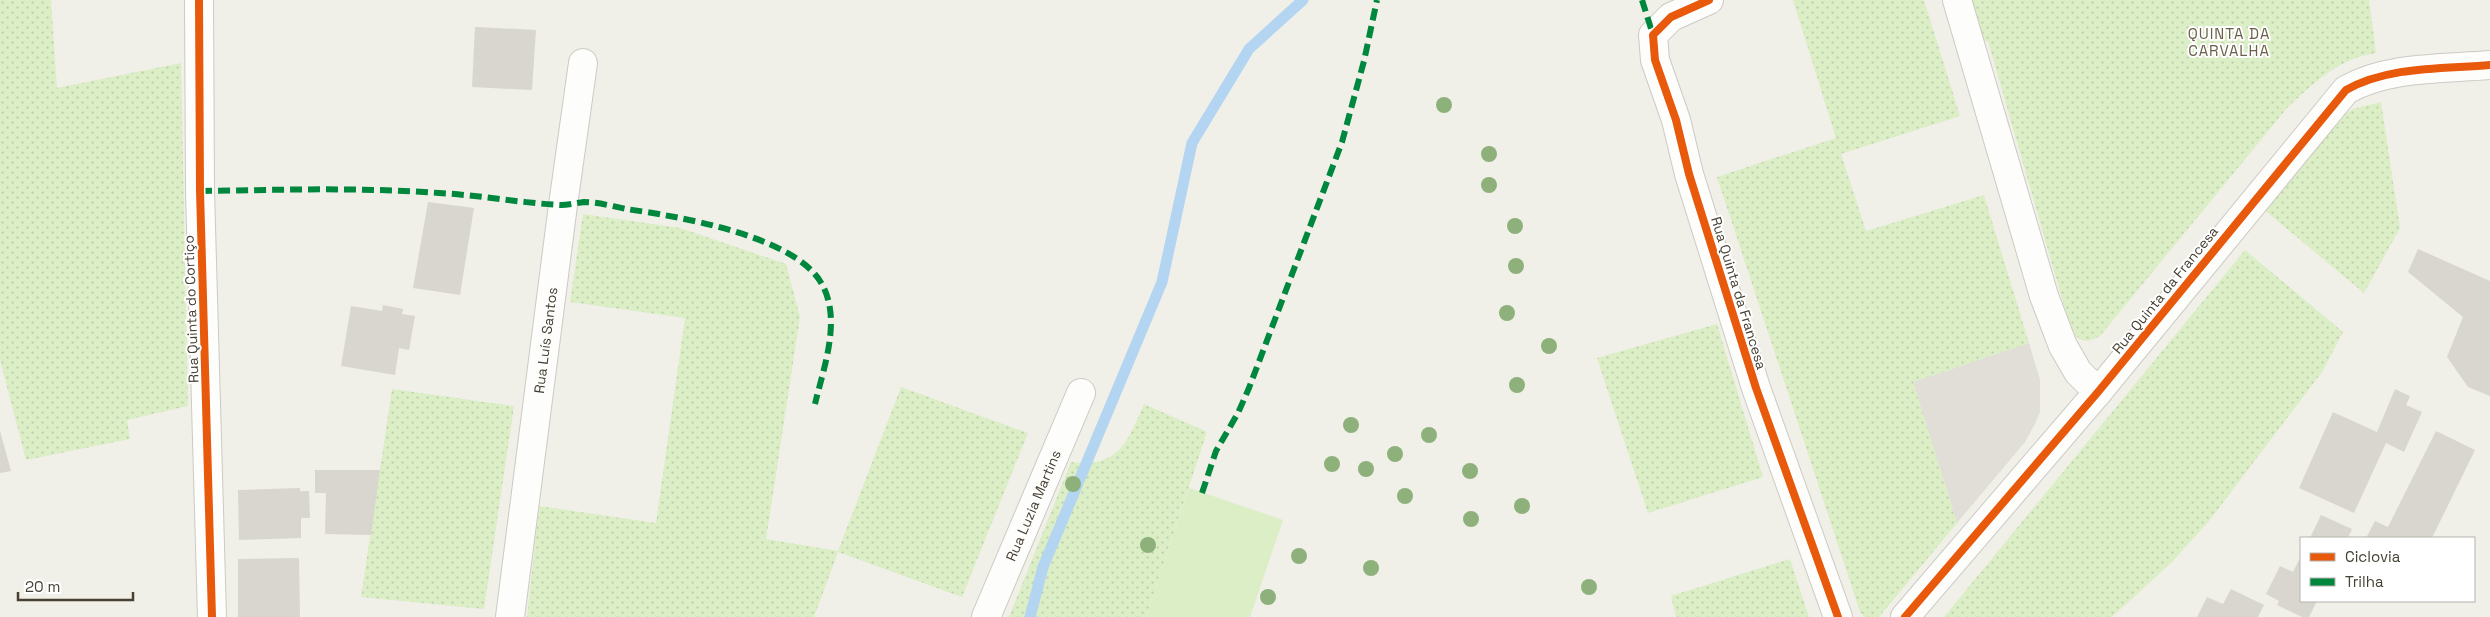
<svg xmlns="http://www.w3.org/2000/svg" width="2490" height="617" font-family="'Space Grotesk',sans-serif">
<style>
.industrial{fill:#e0ded6}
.grass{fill:url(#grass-dots)}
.pitch{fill:#dbeec6}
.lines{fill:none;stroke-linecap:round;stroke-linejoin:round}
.stream{stroke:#b4d5f2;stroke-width:11}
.building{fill:#d8d6cf}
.minor-casing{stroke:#cccac3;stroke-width:30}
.minor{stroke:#fdfdfc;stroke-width:28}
.quiet{stroke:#00873e;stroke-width:6;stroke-dasharray:12 6;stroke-linecap:butt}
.cycleway-casing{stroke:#fff;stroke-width:11}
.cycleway{stroke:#e8590c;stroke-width:8}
.tree{fill:#8eb17b}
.labels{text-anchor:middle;stroke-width:4;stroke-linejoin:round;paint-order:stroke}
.street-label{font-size:14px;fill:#474134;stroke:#fff}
.neighbourhood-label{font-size:15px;letter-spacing:1px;fill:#6b614a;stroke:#fff}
</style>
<defs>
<pattern id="grass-dots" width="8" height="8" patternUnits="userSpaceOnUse" patternTransform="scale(1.25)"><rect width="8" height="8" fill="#dbeec6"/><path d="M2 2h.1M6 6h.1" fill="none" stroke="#bdcdab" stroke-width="1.8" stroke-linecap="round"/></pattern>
</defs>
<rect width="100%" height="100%" fill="#f0efe8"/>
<!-- industrial -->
<path class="industrial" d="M2029 343 2040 380V412L2035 424 2025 442 1957 523 1913 382Z"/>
<!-- grass -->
<path class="grass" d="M0 0H51L57 88 181 63 188 406 127 420 130 439 26 460 0 360Z
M1793 0H1924L1960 116 1841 154 1866 231 1984 195 2029 343 1913 382 1957 523 1879 617H1864L1860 612 1717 177 1836 138Z
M1963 0H2369L2376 53C2339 58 2314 83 2287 108L2100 336C2087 344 2079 342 2071 330L1988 41 1979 42Z
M2381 102 2400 228 2364 293 2262 208 2342 116 2353 109Z
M583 214 680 228 786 264 800 317 766 539 838 551 901 387 1028 433 962 597 838 552 814 617H527L539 506 656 523 685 318 570 302Z
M2245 250 2343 332 2322 372 2209 521 2172 562 2112 617H1944Z
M1717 324 1763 477 1648 513 1597 358Z
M392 389 514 406 484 609 361 597Z
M1144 404 1207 432 1146 617H1009L1071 462C1120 468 1127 442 1144 404Z
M1790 559 1809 617H1676L1671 596Z"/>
<!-- pitch -->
<path class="pitch" d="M1189 488 1283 520 1250 617H1146Z"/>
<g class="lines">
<!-- stream -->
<path class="stream" d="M1030 617 1043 567 1162 282 1192 143 1249 49 1303 0"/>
</g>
<!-- building -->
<path class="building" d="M475 27 536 30 532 90 472 87Z
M428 202 474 208 460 295 413 288Z
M2418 249 2490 281V396L2468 387 2447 357 2463 317 2408 272Z
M383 305 403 309 402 314 415 316 409 350 399 348 395 375 341 366 351 306 382 311Z
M2395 389 2410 396 2406 405 2422 412 2404 452 2386 443 2354 513 2299 488 2333 412 2377 432Z
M0 431 11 471 0 473Z
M2436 431 2475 450 2432 538H2366L2375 521 2388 527Z
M315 470H380L371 535 325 534 326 493H315Z
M300 488V491H309L310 518H301V538L239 540 238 490Z
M2321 515 2352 529 2348 538H2310Z
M2301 556V601H2317L2309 617H2302L2277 605 2279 601 2266 594 2280 566 2293 572Z
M299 558 300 617H238V559Z
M2231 589 2264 605 2258 617H2197L2207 597 2223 604Z"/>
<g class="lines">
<!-- minor casing -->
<g class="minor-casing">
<g id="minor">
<path d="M199 0 200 191 212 617"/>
<path d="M1709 0 1671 17 1653 35 1655 60 1676 120 1689 174 1756 388 1838 617"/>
<path d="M1957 0 2044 296 2063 346 2078 372 2098 392"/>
<path id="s1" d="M510 617 563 205 583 63"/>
<path id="s2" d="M986 617 1081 393"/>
<path d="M1905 617 2098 392 2346 90C2388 66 2443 69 2490 65"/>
</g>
</g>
<!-- minor -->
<use href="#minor" class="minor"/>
<!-- quiet -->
<path class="quiet" d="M1642 0 1653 35
M200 191C280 190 359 187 439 193 479 195 520 203 561 205 569 205 576 203 584 202 597 202 612 206 626 209 676 216 791 235 820 281 843 317 824 366 815 404
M1202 493 1216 451 1238 413 1249 388 1342 142 1364 61 1377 0"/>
<!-- cycleway casing -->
<g class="cycleway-casing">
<path id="cycleway" d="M199 0 200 191 212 617
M1709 0 1671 17 1653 35 1655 60 1676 120 1689 174 1756 388 1838 617
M1905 617 2098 392 2346 90C2388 66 2443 69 2490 65"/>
</g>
<!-- cycleway -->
<use href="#cycleway" class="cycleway"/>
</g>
<!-- trees -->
<g class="tree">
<circle cx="1444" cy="105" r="8"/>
<circle cx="1489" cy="154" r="8"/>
<circle cx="1489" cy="185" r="8"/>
<circle cx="1515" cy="226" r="8"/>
<circle cx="1516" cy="266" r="8"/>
<circle cx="1507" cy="313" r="8"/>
<circle cx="1549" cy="346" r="8"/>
<circle cx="1517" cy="385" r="8"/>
<circle cx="1351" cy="425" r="8"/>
<circle cx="1429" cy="435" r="8"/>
<circle cx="1395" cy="454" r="8"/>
<circle cx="1332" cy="464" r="8"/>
<circle cx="1366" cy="469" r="8"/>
<circle cx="1470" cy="471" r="8"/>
<circle cx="1073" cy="484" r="8"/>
<circle cx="1405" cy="496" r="8"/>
<circle cx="1522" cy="506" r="8"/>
<circle cx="1471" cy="519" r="8"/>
<circle cx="1148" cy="545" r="8"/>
<circle cx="1299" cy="556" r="8"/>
<circle cx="1371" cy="568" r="8"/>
<circle cx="1589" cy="587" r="8"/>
<circle cx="1268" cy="597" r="8"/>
</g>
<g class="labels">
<!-- street labels -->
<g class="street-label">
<text transform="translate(2165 290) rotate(-51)" y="5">Rua Quinta da Francesa</text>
<text transform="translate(1739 293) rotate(73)" y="5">Rua Quinta da Francesa</text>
<text transform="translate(191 309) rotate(-92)" y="5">Rua Quinta do Cortiço</text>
<text dy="5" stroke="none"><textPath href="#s1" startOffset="279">Rua Luís Santos</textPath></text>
<text dy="5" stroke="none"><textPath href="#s2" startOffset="121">Rua Luzia Martins</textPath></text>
</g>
<!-- neighbourhood labels -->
<g class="neighbourhood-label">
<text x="2229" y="39">QUINTA DA<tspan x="2229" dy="17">CARVALHA</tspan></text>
</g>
</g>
<!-- legend -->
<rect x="2300" y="537" width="175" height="65" fill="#ffffff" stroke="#b5b3ae"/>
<rect x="2310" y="553" width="25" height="8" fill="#e8590c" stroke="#b5b3ae"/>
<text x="2345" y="562" font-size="15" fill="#474134">Ciclovia</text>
<rect x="2310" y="578" width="25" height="8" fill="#00873e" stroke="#b5b3ae"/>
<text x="2345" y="587" font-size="15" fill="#474134">Trilha</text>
<!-- scale -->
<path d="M18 592v8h115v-8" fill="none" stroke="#474134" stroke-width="2.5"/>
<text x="25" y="592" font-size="15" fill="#474134" stroke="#ffffff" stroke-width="4" paint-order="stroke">20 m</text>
</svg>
